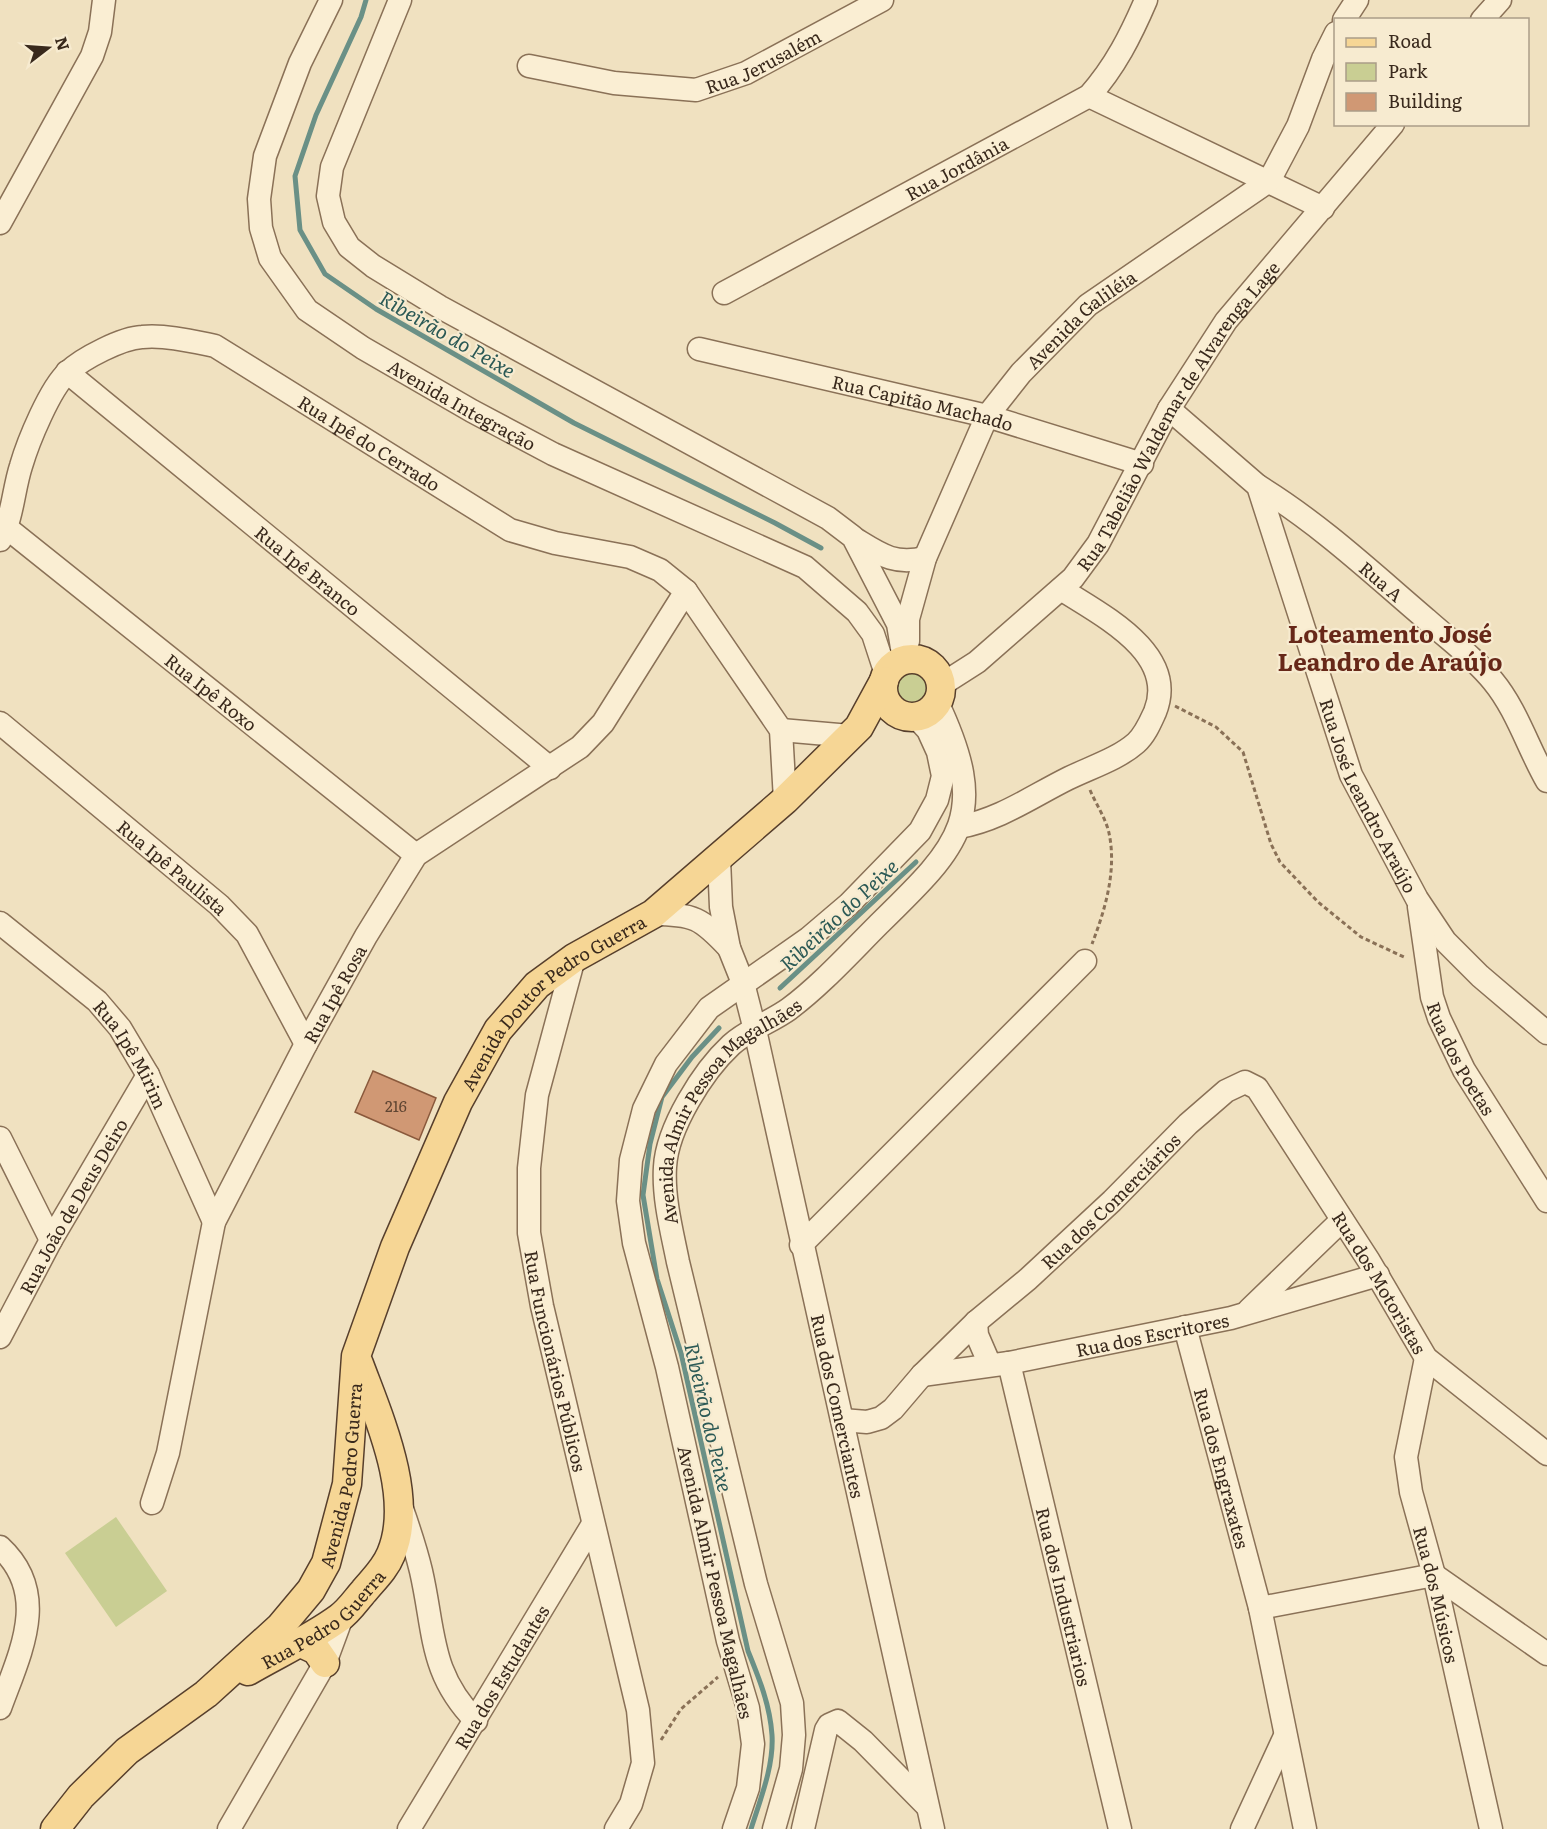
<svg xmlns="http://www.w3.org/2000/svg" width="1547" height="1829" viewBox="0 0 1547 1829" font-family="Literata,serif">
	<rect width="100%" height="100%" fill="#f0e1c0"/>
	<g fill="#c9ce93">
		<circle cx="913" cy="686" r="22"/>
		<path d="M116 1517 167 1591 116 1627 65 1553Z"/>
	</g>
	<g fill="none" stroke-linecap="round" stroke-linejoin="round">
		<g stroke="#6a9086" stroke-width="5">
			<path d="M366 0 361 17 316 115 295 176 300 230 325 274 376 309 574 423 775 523 821 548"/>
			<path d="M780 988 916 862"/>
			<path d="M719 1028 692 1057 662 1097 650 1144 643 1195 657 1279 681 1353 748 1651C759 1678 770 1705 772 1735 774 1766 760 1800 751 1829"/>
		</g>
	</g>
	<path fill="#d09874" stroke="#8a593c" stroke-width="1.5" d="M373 1071 436 1098 419 1140 355 1112Z"/>
	<g fill="none" stroke-linecap="round" stroke-linejoin="round">
		<g stroke="#8a7157" stroke-width="25">
			<g id="minor">
				<path id="s1" d="M331 0 300 63 265 156 259 199 261 228 270 258 307 310 363 348 472 411 553 454 805 567 857 612 873 634 886 674"/>
				<path d="M400 0 332 167 328 196 334 222 349 247 373 266 440 307 828 518 853 537 898 624 904 660"/>
				<path d="M1344 20 1357 0"/>
				<path d="M1482 20 1500 0"/>
				<path id="s2" d="M529 66 614 83 696 90 746 73 882 0"/>
				<path d="M1089 96 1323 208"/>
				<path d="M0 223 92 56 100 32 104 0"/>
				<path id="s3" d="M724 293 1089 96C1115 67 1131 35 1146 0"/>
				<path id="s4" d="M699 349 987 416 1142 464"/>
				<path id="s5" d="M67 372 550 768"/>
				<path id="s6" d="M1169 409 1258 486 1351 775 1417 899 1445 941 1480 976 1547 1033"/>
				<path id="s7" d="M1258 486C1320 524 1371 572 1426 619 1448 639 1474 657 1493 681 1517 710 1528 748 1547 781"/>
				<path id="s8" d="M7 528 416 855"/>
				<path d="M855 539C881 555 894 565 925 558"/>
				<path id="s9" d="M0 540C13 517 13 491 21 466 28 442 50 388 68 372 83 358 122 338 142 337 167 335 191 341 215 346L510 530 555 543 630 557 660 570 686 591 781 730 785 800"/>
				<path id="s10" d="M908 641V619L925 558 987 416 1021 373 1088 305 1269 181 1298 126 1323 59 1336 33"/>
				<path id="s11" d="M941 685 977 662 1073 578 1098 544 1169 409 1226 321 1393 124"/>
				<path id="s12" d="M0 723 219 905 247 934 306 1044"/>
				<path d="M781 730 850 736"/>
				<path d="M959 827C999 820 1031 797 1067 779 1089 768 1118 759 1136 743 1145 735 1150 723 1155 712 1179 653 1101 615 1061 589"/>
				<path id="s13" d="M719 859 721 907 729 948 743 983 755 1030 933 1829"/>
				<path id="s14" d="M1419 907 1432 997 1439 1018 1464 1070 1547 1201"/>
				<path d="M653 914C694 914 701 918 729 948"/>
				<path id="s15" d="M0 923 97 1001 120 1028 148 1075 214 1222"/>
				<path id="s16" d="M574 958 537 1095 529 1168V1233L542 1306 638 1710 643 1763 631 1804 616 1829"/>
				<path d="M0 1138 51 1240"/>
				<path d="M801 1245 1085 961"/>
				<path d="M1249 1310 1342 1220"/>
				<path d="M976 1322 977 1335 990 1365"/>
				<path id="s17" d="M1185 1327 1260 1608 1305 1829"/>
				<path id="s18" d="M0 1337 51 1240 148 1075"/>
				<path id="s19" d="M1426 1358 1406 1457 1411 1492 1434 1575 1491 1829"/>
				<path id="s20" d="M1009 1363 1120 1829"/>
				<path id="s21" d="M922 1375 1009 1363 1231 1318 1378 1275"/>
				<path id="s22" d="M842 1420 867 1422 881 1418 893 1409 922 1375 976 1322 1028 1279 1112 1201 1188 1124 1226 1091 1245 1082 1257 1088 1369 1261 1426 1358 1547 1454"/>
				<path id="s23" d="M152 1503 168 1453 214 1222 306 1044 366 936 416 855 580 747 603 723 686 591"/>
				<path d="M402 1509C409 1529 416 1550 421 1571 435 1632 429 1673 476 1721"/>
				<path d="M0 1547C51 1594 20 1653 0 1708"/>
				<path d="M1434 1575 1547 1654"/>
				<path d="M1260 1608 1434 1575"/>
				<path d="M229 1829 325 1663 342 1617"/>
				<path id="s24" d="M409 1829 593 1524"/>
				<path d="M734 1829 748 1788 753 1744 748 1708 728 1641 667 1367 634 1243 628 1201 631 1160 644 1109 666 1064 709 1008 809 938 849 904 920 831 937 800 943 776 938 752 928 730 916 717"/>
				<path id="s25" d="M774 1829 791 1769 794 1735 792 1703 756 1584 678 1262C672 1232 663 1198 665 1167 667 1128 703 1071 731 1045 747 1030 771 1022 789 1009 821 985 850 953 878 925 961 844 991 816 937 702"/>
				<path d="M803 1829 826 1730 829 1725 838 1721 863 1741 927 1806"/>
				<path d="M1242 1829 1285 1736"/>
			</g>
		</g>
		<g stroke="#573f2c" stroke-width="31">
			<g id="major">
				<circle cx="912" cy="688" r="29"/>
				<path d="M301 1643 316 1650 325 1663"/>
				<path id="s26" d="M248 1671C279 1653 310 1639 339 1618 349 1611 356 1600 364 1591 374 1579 385 1569 391 1554 415 1498 379 1418 359 1364"/>
				<path id="s27" d="M55 1829 81 1796 127 1751 206 1694 280 1627 311 1590 326 1563 347 1484 356 1356 395 1247 458 1102 498 1030 537 985 574 958 653 914 785 800 859 727 884 681"/>
			</g>
		</g>
		<g stroke="#8a7157" stroke-width="3" stroke-dasharray="4.5 3" stroke-linecap="butt">
			<path d="M1175 706 1216 727 1243 752 1271 844 1280 862 1318 902 1361 937 1406 958"/>
			<path d="M1090 790C1096 804 1106 819 1109 833 1117 871 1105 910 1092 944"/>
			<path d="M661 1740 681 1709 718 1677"/>
		</g>
		<use href="#minor" stroke="#faeed3" stroke-width="22"/>
		<use href="#major" stroke="#f6d695" stroke-width="28"/>
	</g>
	<g text-anchor="middle" dominant-baseline="central" stroke-width="4.5" stroke-linejoin="round" paint-order="stroke">
		<g font-size="15" fill="#5f4532">
			<text x="396" y="1105">216</text>
		</g>
		<g font-size="18" fill="#39291c" stroke="#f7ebd0">
			<text stroke="none"><textPath href="#s2" startOffset="242">Rua Jerusalém</textPath></text>
			<text stroke="none"><textPath href="#s3" startOffset="264">Rua Jordânia</textPath></text>
			<text stroke="none"><textPath href="#s10" startOffset="376">Avenida Galiléia</textPath></text>
			<text stroke="none"><textPath href="#s4" startOffset="230">Rua Capitão Machado</textPath></text>
			<text stroke="none"><textPath href="#s1" startOffset="519">Avenida Integração</textPath></text>
			<text stroke="none"><textPath href="#s11" startOffset="364">Rua Tabelião Waldemar de Alvarenga Lage</textPath></text>
			<text stroke="none"><textPath href="#s9" startOffset="522">Rua Ipê do Cerrado</textPath></text>
			<text stroke="none"><textPath href="#s5" startOffset="312">Rua Ipê Branco</textPath></text>
			<text stroke="none"><textPath href="#s7" startOffset="156">Rua A</textPath></text>
			<text stroke="none"><textPath href="#s8" startOffset="262">Rua Ipê Roxo</textPath></text>
			<text stroke="none"><textPath href="#s6" startOffset="447">Rua José Leandro Araújo</textPath></text>
			<text stroke="none"><textPath href="#s12" startOffset="225">Rua Ipê Paulista</textPath></text>
			<text stroke="none"><textPath href="#s23" startOffset="546">Rua Ipê Rosa</textPath></text>
			<text stroke="none"><textPath href="#s27" startOffset="1008">Avenida Doutor Pedro Guerra</textPath></text>
			<text stroke="none"><textPath href="#s15" startOffset="188">Rua Ipê Mirim</textPath></text>
			<text stroke="none"><textPath href="#s14" startOffset="159">Rua dos Poetas</textPath></text>
			<text stroke="none"><textPath href="#s25" startOffset="762">Avenida Almir Pessoa Magalhães</textPath></text>
			<text stroke="none"><textPath href="#s22" startOffset="356">Rua dos Comerciários</textPath></text>
			<text stroke="none"><textPath href="#s18" startOffset="150">Rua João de Deus Deiro</textPath></text>
			<text stroke="none"><textPath href="#s22" startOffset="780">Rua dos Motoristas</textPath></text>
			<text stroke="none"><textPath href="#s21" startOffset="234">Rua dos Escritores</textPath></text>
			<text stroke="none"><textPath href="#s16" startOffset="411">Rua Funcionários Públicos</textPath></text>
			<text stroke="none"><textPath href="#s13" startOffset="561">Rua dos Comerciantes</textPath></text>
			<text stroke="none"><textPath href="#s17" startOffset="146">Rua dos Engraxates</textPath></text>
			<text stroke="none"><textPath href="#s27" startOffset="472">Avenida Pedro Guerra</textPath></text>
			<text transform="translate(716 1582) rotate(77)">Avenida Almir Pessoa Magalhães</text>
			<text stroke="none"><textPath href="#s19" startOffset="242">Rua dos Músicos</textPath></text>
			<text stroke="none"><textPath href="#s20" startOffset="240">Rua dos Industriarios</textPath></text>
			<text stroke="none"><textPath href="#s26" startOffset="92">Rua Pedro Guerra</textPath></text>
			<text stroke="none"><textPath href="#s24" startOffset="178">Rua dos Estudantes</textPath></text>
		</g>
		<g font-size="20" font-style="italic" fill="#2b5955" stroke="#f7ebd0">
			<text transform="translate(448 333) rotate(30)">Ribeirão do Peixe</text>
			<text transform="translate(838 914) rotate(-43)">Ribeirão do Peixe</text>
			<text transform="translate(710 1417) rotate(77)">Ribeirão do Peixe</text>
		</g>
		<g font-size="24" font-weight="bold" fill="#672819" stroke="#f7ebd0">
			<text x="1390" y="632">Loteamento José<tspan x="1390" dy="28">Leandro de Araújo</tspan></text>
		</g>
	</g>
	<rect x="1334" y="18" width="195" height="108" fill="#f7ebd0" stroke="#ab9d88" stroke-width="1.5"/>
	<rect x="1346" y="38" width="30" height="9" fill="#f6d695" stroke="#ab9d88" stroke-width="1.5"/>
	<text x="1388" y="48" font-size="18" fill="#39291c">Road</text>
	<rect x="1346" y="63" width="30" height="18" fill="#c9ce93" stroke="#ab9d88" stroke-width="1.5"/>
	<text x="1388" y="78" font-size="18" fill="#39291c">Park</text>
	<rect x="1346" y="93" width="30" height="18" fill="#d09874" stroke="#ab9d88" stroke-width="1.5"/>
	<text x="1388" y="108" font-size="18" fill="#39291c">Building</text>
	<g transform="translate(48 48) rotate(73)" stroke="#f7ebd0" stroke-width="4.5" paint-order="stroke">
	<path d="M0-4.5L10 22L0 15L-10 22Z" fill="#39291c"/>
	<text y="-9" font-size="16" font-weight="bold" text-anchor="middle" fill="#39291c">N</text>
	</g>
</svg>
